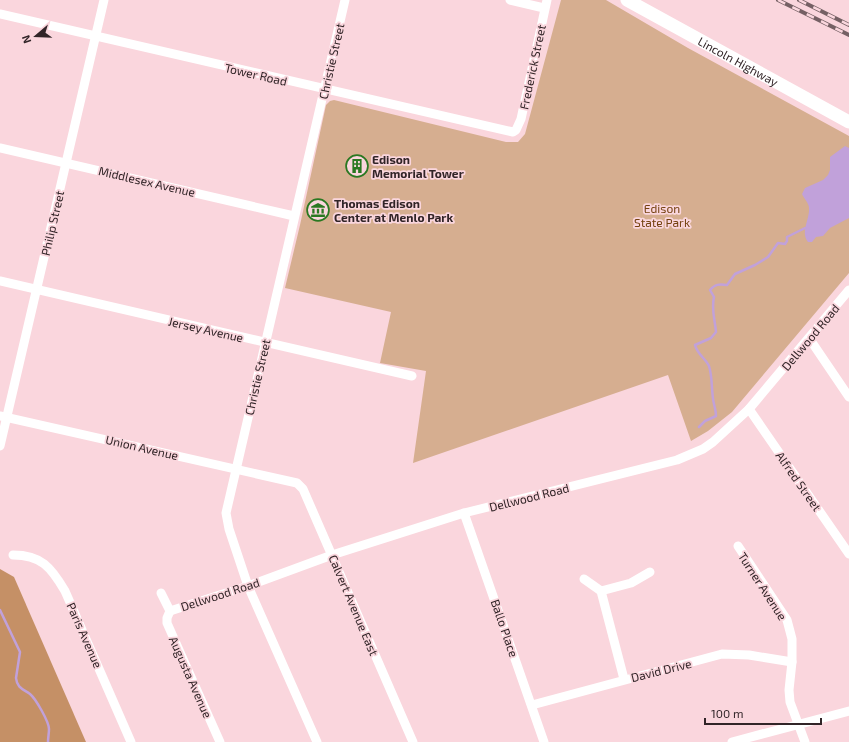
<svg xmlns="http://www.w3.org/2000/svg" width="849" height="742" viewBox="0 0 849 742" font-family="'Exo 2',sans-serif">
	<rect width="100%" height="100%" fill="#fad6dd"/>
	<path fill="#d6ae90" d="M561 0H606L688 48 849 136V273L732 412 708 431 691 441 668 375 413 463 426 371 380 363 391 312 285 288 300 225 326 105 330 101 334 100 506 142H518L525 134Z"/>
	<path fill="#c59066" d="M0 569 14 577 86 742H0Z"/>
	<path fill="#c1a1da" d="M845 146 849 148V218L830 228 823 236 816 237 812 242H808C800 232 810 219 809 208 809 203 804 199 802 194L805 188 823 180 828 175 830 170V157Z"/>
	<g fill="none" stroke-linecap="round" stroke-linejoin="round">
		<g stroke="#c1a1da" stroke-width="2.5">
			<path d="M699 427 705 421 716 416C716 411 715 409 714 404 711 392 713 379 709 366 706 359 697 354 695 345L711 338 716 332C715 320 711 309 714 297L710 290C715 284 719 284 727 285L735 274 755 265 768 257 778 243 785 244 787 241V237L805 228"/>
			<path d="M0 610 20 652 16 678C17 688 23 689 30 694 36 699 49 722 49 729 49 733 48 738 48 742"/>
		</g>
		<g stroke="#fff" stroke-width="9">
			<path d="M510 0 544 8"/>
			<path d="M0 14 513 132 516 130 521 119 547 0"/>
			<path d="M0 148 294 216"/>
			<path d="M0 281 412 376"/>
			<path d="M809 338 849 397"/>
			<path d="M749 409 849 554"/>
			<path d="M0 416 297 483 303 489 413 742"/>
			<path d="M0 446 104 0"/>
			<path d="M464 513 544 742"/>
			<path d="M738 546 787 620 792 639V662L789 690 790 702 805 742"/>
			<path d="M13 555C41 555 51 567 65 591L131 742"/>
			<path d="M584 579 601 591 624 679"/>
			<path d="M601 591 631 583 650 572"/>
			<path d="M161 593 170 611"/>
			<path d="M170 611 248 586 332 555 464 513 677 460 703 449 713 442 749 409 849 290"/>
			<path d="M170 611 167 618V623L220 742"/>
			<path d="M532 705 722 654 749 655 792 662"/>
			<path d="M317 742 248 586 229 529 226 513 345 0"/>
			<path d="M732 742 849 711"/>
		</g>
		<path stroke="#fff" stroke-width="13" id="s1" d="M627 0 849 122"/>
		<g stroke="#756064" stroke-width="4">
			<g id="rail">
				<path d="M778 0 849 35"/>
				<path d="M799 0 849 25"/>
			</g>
		</g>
		<use href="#rail" stroke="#fad6dd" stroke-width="2.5" stroke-dasharray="8" stroke-linecap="butt"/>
	</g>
	<defs>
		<g id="building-ring" transform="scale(1.15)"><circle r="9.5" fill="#fad6dd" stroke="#2a7821" stroke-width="1.5"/><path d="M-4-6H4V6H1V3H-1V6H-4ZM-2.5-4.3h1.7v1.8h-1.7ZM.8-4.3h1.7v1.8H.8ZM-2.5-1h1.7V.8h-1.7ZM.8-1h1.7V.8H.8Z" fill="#2a7821"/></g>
		<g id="museum-ring" transform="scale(1.15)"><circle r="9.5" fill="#fad6dd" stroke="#2a7821" stroke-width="1.5"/><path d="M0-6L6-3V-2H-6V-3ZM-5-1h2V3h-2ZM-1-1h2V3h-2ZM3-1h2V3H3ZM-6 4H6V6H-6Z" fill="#2a7821"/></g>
	</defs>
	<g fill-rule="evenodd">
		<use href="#building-ring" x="357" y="166"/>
		<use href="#museum-ring" x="318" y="210"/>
	</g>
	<g text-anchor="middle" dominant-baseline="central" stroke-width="3.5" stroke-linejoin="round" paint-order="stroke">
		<g font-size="12" fill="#312427" stroke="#fad6dd">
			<text transform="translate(331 61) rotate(-77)">Christie Street</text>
			<text stroke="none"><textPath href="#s1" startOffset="127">Lincoln Highway</textPath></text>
			<text transform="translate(532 67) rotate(-78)">Frederick Street</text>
			<text transform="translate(256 74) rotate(13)">Tower Road</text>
			<text transform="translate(147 181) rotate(13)">Middlesex Avenue</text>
			<text transform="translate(52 223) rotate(-77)">Philip Street</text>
			<text transform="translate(206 329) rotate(13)">Jersey Avenue</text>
			<text transform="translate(810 337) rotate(-50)">Dellwood Road</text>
			<text transform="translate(257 377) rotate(-77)">Christie Street</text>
			<text transform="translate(142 447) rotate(13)">Union Avenue</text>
			<text transform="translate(799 481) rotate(55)">Alfred Street</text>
			<text transform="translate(529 497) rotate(-14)">Dellwood Road</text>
			<text transform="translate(763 586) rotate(57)">Turner Avenue</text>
			<text transform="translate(220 594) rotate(-18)">Dellwood Road</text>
			<text transform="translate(354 605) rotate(67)">Calvert Avenue East</text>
			<text transform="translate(505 628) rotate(71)">Ballo Place</text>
			<text transform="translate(85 635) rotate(66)">Paris Avenue</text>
			<text transform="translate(661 670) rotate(-14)">David Drive</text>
			<text transform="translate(191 677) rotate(66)">Augusta Avenue</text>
		</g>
		<g font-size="12" font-weight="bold" fill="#312427" stroke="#fad6dd" text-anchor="start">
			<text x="372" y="159">Edison<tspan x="372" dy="14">Memorial Tower</tspan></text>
			<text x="334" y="203">Thomas Edison<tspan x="334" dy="14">Center at Menlo Park</tspan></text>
		</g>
		<g font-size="12" fill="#74410f" stroke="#fad6dd">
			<text x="662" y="208">Edison<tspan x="662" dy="14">State Park</tspan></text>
		</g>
	</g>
	<g transform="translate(36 36) rotate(251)" stroke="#fad6dd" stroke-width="3" paint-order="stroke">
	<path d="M0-3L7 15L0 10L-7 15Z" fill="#312427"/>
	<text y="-6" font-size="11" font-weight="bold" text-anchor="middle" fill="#312427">N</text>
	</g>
	<path d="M705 718v6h116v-6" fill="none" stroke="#312427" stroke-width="2"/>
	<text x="711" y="718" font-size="12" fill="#312427" stroke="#fad6dd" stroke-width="3" paint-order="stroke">100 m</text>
</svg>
